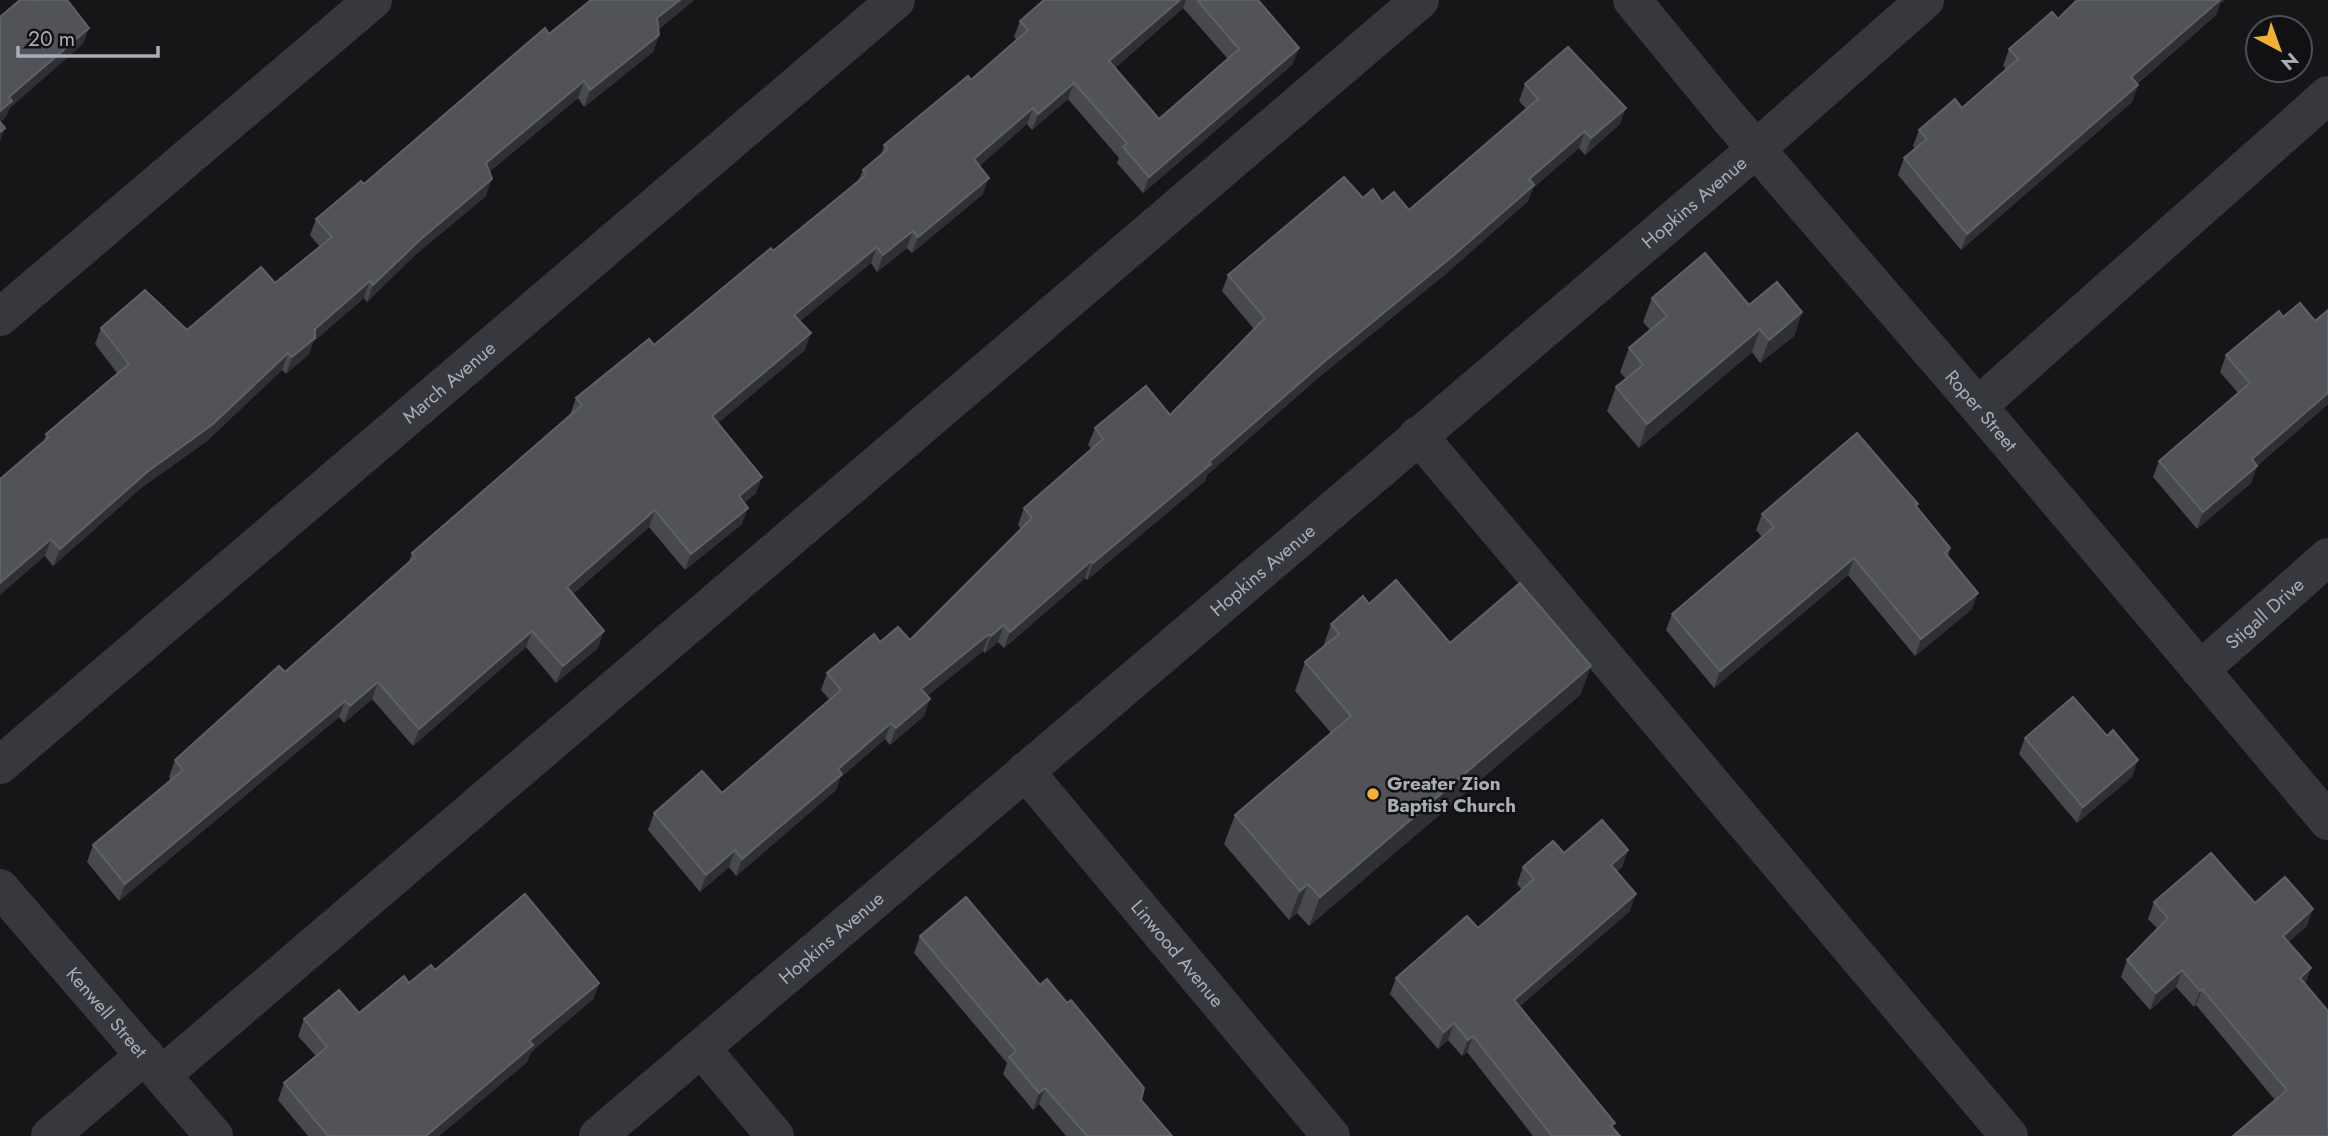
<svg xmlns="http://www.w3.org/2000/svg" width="2328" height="1136" viewBox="0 0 2328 1136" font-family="Jost,sans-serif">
	<rect width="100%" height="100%" fill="#161618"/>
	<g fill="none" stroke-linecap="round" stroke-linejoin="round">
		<g stroke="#37383d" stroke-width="38">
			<path id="s1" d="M1632 0 1725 113 1978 406 2328 821"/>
			<path d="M0 317 373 0"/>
			<path d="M1978 406 2328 95"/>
			<path d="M1418 435 2009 1136"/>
			<path id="s2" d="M2200 670 2328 557"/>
			<path id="s3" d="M0 765 896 0"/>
			<path id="s4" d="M1025 771 1331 1136"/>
			<path id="s5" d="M0 888 214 1136"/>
			<path d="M701 1048 775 1136"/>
			<path d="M162 1075 1420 0"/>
			<path d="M50 1136 145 1055"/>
			<path id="s6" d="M598 1136 1756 149 1925 0"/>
		</g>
	</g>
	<g fill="#47494d" fill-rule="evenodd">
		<path d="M591 0H694L659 29V35L653 52 584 107 578 98 489 172 486 196 415 255 367 302 364 298 313 342 309 354 286 374 282 370 207 441 141 488 53 566 45 556 44 441 46 434 117 373 95 344 101 328 187 330 275 283 320 247 310 235 316 219 364 184Z"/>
		<path d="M1044 0H1258L1293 64 1143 193 1117 163 1119 158 1068 99 1032 130 1027 124 979 166 983 194 912 253 907 248 877 272 871 263 800 321 805 350 718 423 756 493 744 503 742 524 685 570 649 527 573 594 598 648 556 683 526 647 413 746 372 699 344 723 339 717 119 901 87 862 93 845 171 780 169 777 175 760 285 672 408 564 412 553 570 415 576 398 654 345 773 251 858 181 863 170 881 155 884 145 971 80 1017 40 1014 37 1020 21ZM1183 8 1228 59 1159 119 1115 68Z"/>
		<path d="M2220 4 2216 15 2137 84 2138 85 2132 102 1961 250 1898 175 1904 158 1915 149 1913 146 1919 130 1962 108 2006 69 2003 66 2009 49 2058 19Z"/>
		<path d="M1525 84 1620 124 1585 155 1579 148 1533 188 1528 201 1448 272 1319 377 1207 475 1205 481 1087 580 1085 578 1004 648 998 642 985 653 983 651 927 696 924 716 890 745 885 739 840 778 836 790 736 876 729 867 700 892 648 830 654 813 722 793 830 700 821 690 827 673 880 642 910 640 1021 529 1018 525 1024 508 1092 449 1088 445 1095 428 1170 415 1254 329 1222 291 1228 275 1363 198 1382 202 1409 210 1526 109 1519 101Z"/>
		<path d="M1652 298 1749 305 1802 312 1794 336 1760 363 1752 352 1639 448 1607 411 1616 387 1626 379 1620 372 1629 348 1650 330 1643 322Z"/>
		<path d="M2328 310V404L2257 466 2251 483 2197 529 2153 477 2159 461 2238 393 2220 372 2226 355 2283 317 2315 321Z"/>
		<path d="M1918 504 1917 507 1950 548 1948 556 1972 609 1915 656 1848 575 1714 688 1666 630 1672 614 1762 537 1756 530 1762 514Z"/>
		<path d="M1369 604 1450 643 1591 666 1580 695 1309 926 1297 913 1289 920 1224 844 1235 815 1331 733 1295 691 1305 662 1323 647 1331 624Z"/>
		<path d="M2025 738 2132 777 2077 823 2019 754Z"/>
		<path d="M1628 850 1622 867 1616 872 1630 911 1520 1006 1620 1136H1533L1467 1052 1462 1056 1448 1040 1438 1049 1390 994 1396 978 1478 928 1522 890 1517 884 1523 867 1564 853Z"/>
		<path d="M2154 902 2255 903 2307 926 2288 942 2311 968 2305 984 2328 1136 2275 1100 2196 1005 2194 1007 2176 987 2150 1010 2121 977 2127 960 2158 929 2148 919Z"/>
		<path d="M920 936 1040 985 1067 1003 1141 1100 1172 1136H1066L1039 1104 1033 1110 1003 1074 1007 1063 914 953Z"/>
		<path d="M435 970 599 983 593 999 531 1052 527 1062 439 1136H308L278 1100 284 1083 316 1056 298 1036 304 1019 359 1013 409 983Z"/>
	</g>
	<g fill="#2f3033">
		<path d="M680 0H694L651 35 657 18Z"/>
		<path d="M1180 0H1186L1183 8 1103 78 1109 61Z"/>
		<path d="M2216 0H2225L2220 4 2216 15 2125 94 2131 77Z"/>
		<path d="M89 28 83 44 10 108 6 117 0 123V111L9 97Z"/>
		<path d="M659 35 653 52 584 107 590 90Z"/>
		<path d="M1299 48 1293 64 1143 193 1149 177Z"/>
		<path d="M584 81 578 98 480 179 486 163Z"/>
		<path d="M1074 83 1068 99 1032 130 1038 114Z"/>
		<path d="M2138 85 2132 102 1961 250 1967 234Z"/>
		<path d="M1033 108 1027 124 968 176 974 159Z"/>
		<path d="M1626 108 1620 124 1585 155 1591 138Z"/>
		<path d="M5 128 0 141V132Z"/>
		<path d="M1585 131 1579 148 1533 188 1528 201 1448 272 1319 377 1207 475 1205 481 1087 580 1093 563 1325 361Z"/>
		<path d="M989 178 983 194 912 253 918 237Z"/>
		<path d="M492 179 486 196 415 255 367 302 373 285 421 239Z"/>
		<path d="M913 231 907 248 877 272 883 255Z"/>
		<path d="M877 247 871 263 788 331 794 315Z"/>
		<path d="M370 281 364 298 313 342 309 354 286 374 292 357 315 329Z"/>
		<path d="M1802 312 1794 336 1760 363 1769 340Z"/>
		<path d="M1760 329 1752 352 1639 448 1647 424Z"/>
		<path d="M811 333 805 350 706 433 712 416Z"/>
		<path d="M288 353 282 370 207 441 141 488 53 566 60 549 147 472Z"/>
		<path d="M2328 393V404L2246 476 2252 459Z"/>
		<path d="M2257 466 2251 483 2197 529 2203 512Z"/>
		<path d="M762 477 756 493 732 513 739 496Z"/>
		<path d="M748 508 742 524 685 570 691 554Z"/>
		<path d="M655 510 649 527 561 604 567 587Z"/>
		<path d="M51 539 45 556 0 595V583Z"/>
		<path d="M1854 558 1848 575 1714 688 1720 671Z"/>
		<path d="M1091 561 1085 578 1004 648 1010 632Z"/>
		<path d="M1978 593 1972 609 1915 656 1921 639Z"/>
		<path d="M1004 625 998 642 985 653 991 636Z"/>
		<path d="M532 631 526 647 413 746 419 729Z"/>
		<path d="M604 631 598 648 556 683 563 666Z"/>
		<path d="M989 634 983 651 915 706 921 689Z"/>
		<path d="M1591 666 1580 695 1309 926 1320 897Z"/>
		<path d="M378 682 372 699 344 723 350 706Z"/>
		<path d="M930 699 924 716 890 745 896 728Z"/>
		<path d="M345 701 339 717 119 901 125 884Z"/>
		<path d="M891 723 885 739 840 778 836 790 736 876 742 859 838 769Z"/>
		<path d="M2138 760 2132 777 2077 823 2083 807Z"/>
		<path d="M735 850 729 867 700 892 706 875Z"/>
		<path d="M1628 850 1622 867 1605 882 1611 865Z"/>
		<path d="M1308 884 1297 913 1289 920 1300 891Z"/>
		<path d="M1636 894 1630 911 1508 1016 1514 1000Z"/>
		<path d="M2313 909 2307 926 2277 952 2283 936Z"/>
		<path d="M2311 968 2305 985 2300 978Z"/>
		<path d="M2182 970 2176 987 2150 1010 2156 993Z"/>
		<path d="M599 983 593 999 531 1052 527 1062 439 1136H426L529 1041Z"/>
		<path d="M2202 989 2196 1005 2194 1007 2200 991Z"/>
		<path d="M1454 1023 1448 1040 1438 1049 1444 1032Z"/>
		<path d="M1473 1036 1467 1052 1462 1056 1468 1040Z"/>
		<path d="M1045 1088 1039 1104 1033 1110 1039 1093Z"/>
	</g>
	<g fill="#525359" stroke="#5f6168" stroke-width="2">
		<path d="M20 0H36L37 1 38 0H67L89 28 9 97 12 101 0 111V17Z"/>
		<path d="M591 0H680L657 18 659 35 590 90 584 81 486 163 492 179 421 239 373 285 370 281 315 329V338L292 357 288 353 213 424 147 472 60 549 51 539 0 583V479L49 437 46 434 129 364 101 328 145 290 187 330 261 267 275 283 332 237 316 219 361 181 364 184 545 28 549 34Z"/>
		<path d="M1044 0H1180L1109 61 1159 119 1239 49 1197 0H1258L1299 48 1149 177 1123 147 1127 143 1074 83 1038 114 1033 108 974 159 989 178 918 237 913 231 883 255 877 247 794 315 811 333 712 416 762 477 739 496 748 508 691 554 655 510 567 587 604 631 563 666 532 631 419 729 378 682 350 706 345 701 125 884 93 845 183 770 175 760 279 666 285 672 415 557 412 553 582 405 576 398 649 339 654 345 771 248 773 251 866 175 863 170 888 149 884 145 968 76 971 80 1028 30 1020 21Z"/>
		<path d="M2077 0H2220L2131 77 2138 85 1967 234 1904 158 1927 139 1919 130 1955 99 1962 108 2018 59 2009 49 2052 12 2058 19Z"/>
		<path d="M1568 47 1626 108 1591 138 1585 131 1529 179 1534 185 1454 255 1325 361 1209 462 1211 464 1093 563 1091 561 1010 632 1004 625 991 636 989 634 921 689 930 699 896 728 891 723 838 769 842 774 742 859 735 850 706 875 654 813 702 771 722 793 841 690 827 673 874 634 880 642 898 627 910 640 1032 518 1024 508 1103 439 1095 428 1146 386 1170 415 1265 318 1228 275 1344 177 1363 198 1373 189 1382 202 1394 192 1409 210 1538 99 1525 84Z"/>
		<path d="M0 122 5 128 0 132Z"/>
		<path d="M1705 253 1749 305 1777 282 1802 312 1769 340 1760 329 1647 424 1616 387 1643 365 1629 348 1667 316 1652 298Z"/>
		<path d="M2300 303 2315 321 2328 310V393L2252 459 2257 466 2203 512 2159 461 2250 383 2226 355 2279 311 2283 317Z"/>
		<path d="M1857 433 1918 504 1915 505 1950 548 1945 553 1978 593 1921 639 1854 558 1720 671 1672 614 1774 527 1762 514Z"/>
		<path d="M1396 580 1450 643 1520 583 1591 666 1320 897 1308 884 1300 891 1235 815 1351 716 1305 662 1339 634 1331 624 1363 596 1369 604Z"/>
		<path d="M2073 697 2107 736 2113 730 2138 760 2083 807 2025 738Z"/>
		<path d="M1602 820 1628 850 1611 865 1636 894 1514 1000 1615 1123 1611 1126 1620 1136H1552L1473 1036 1468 1040 1454 1023 1444 1032 1396 978 1467 916 1478 928 1534 879 1523 867 1553 841 1564 853Z"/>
		<path d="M2211 853 2255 903 2285 877 2313 909 2283 936 2311 968 2300 978 2328 1011V1136H2233L2287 1090 2202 989 2200 991 2182 970 2156 993 2127 960 2168 918 2154 902Z"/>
		<path d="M525 894 599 983 529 1041 533 1045 426 1136H328L284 1083 327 1047 304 1019 339 990 359 1013 404 976 409 983 431 965 435 970Z"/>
		<path d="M966 897 1040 985 1047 979 1067 1003 1071 1000 1144 1088 1141 1100 1172 1136H1087L1045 1088 1039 1093 1009 1057 1016 1051 920 936Z"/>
	</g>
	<circle fill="#f2b134" stroke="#111113" stroke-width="2.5" cx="1373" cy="794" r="7"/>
	<g text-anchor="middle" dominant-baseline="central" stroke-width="5" stroke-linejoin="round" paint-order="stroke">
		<g font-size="19" fill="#a8adb8" stroke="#111113">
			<text stroke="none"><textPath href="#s6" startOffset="1440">Hopkins Avenue</textPath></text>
			<text stroke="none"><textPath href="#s3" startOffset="590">March Avenue</textPath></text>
			<text stroke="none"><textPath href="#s1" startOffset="539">Roper Street</textPath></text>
			<text stroke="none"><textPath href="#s6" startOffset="873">Hopkins Avenue</textPath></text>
			<text stroke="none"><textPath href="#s2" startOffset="86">Stigall Drive</textPath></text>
			<text stroke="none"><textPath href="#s6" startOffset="306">Hopkins Avenue</textPath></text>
			<text stroke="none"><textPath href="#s4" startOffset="238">Linwood Avenue</textPath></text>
			<text stroke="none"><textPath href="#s5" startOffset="164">Kenwell Street</textPath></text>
		</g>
		<g font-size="19" font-weight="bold" fill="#a8adb8" stroke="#111113" text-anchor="start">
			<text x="1387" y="783">Greater Zion<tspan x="1387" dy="22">Baptist Church</tspan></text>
		</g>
	</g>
	<g transform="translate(2279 49) rotate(139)"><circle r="33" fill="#111113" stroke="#4d4f55" stroke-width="2"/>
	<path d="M0-5L12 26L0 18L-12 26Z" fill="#f2b134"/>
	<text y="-10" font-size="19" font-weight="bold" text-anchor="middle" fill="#a8adb8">N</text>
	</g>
	<path d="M18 46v10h140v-10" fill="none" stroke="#a8adb8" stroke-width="3.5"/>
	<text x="28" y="46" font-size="21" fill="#a8adb8" stroke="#111113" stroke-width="5" paint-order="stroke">20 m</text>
</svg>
